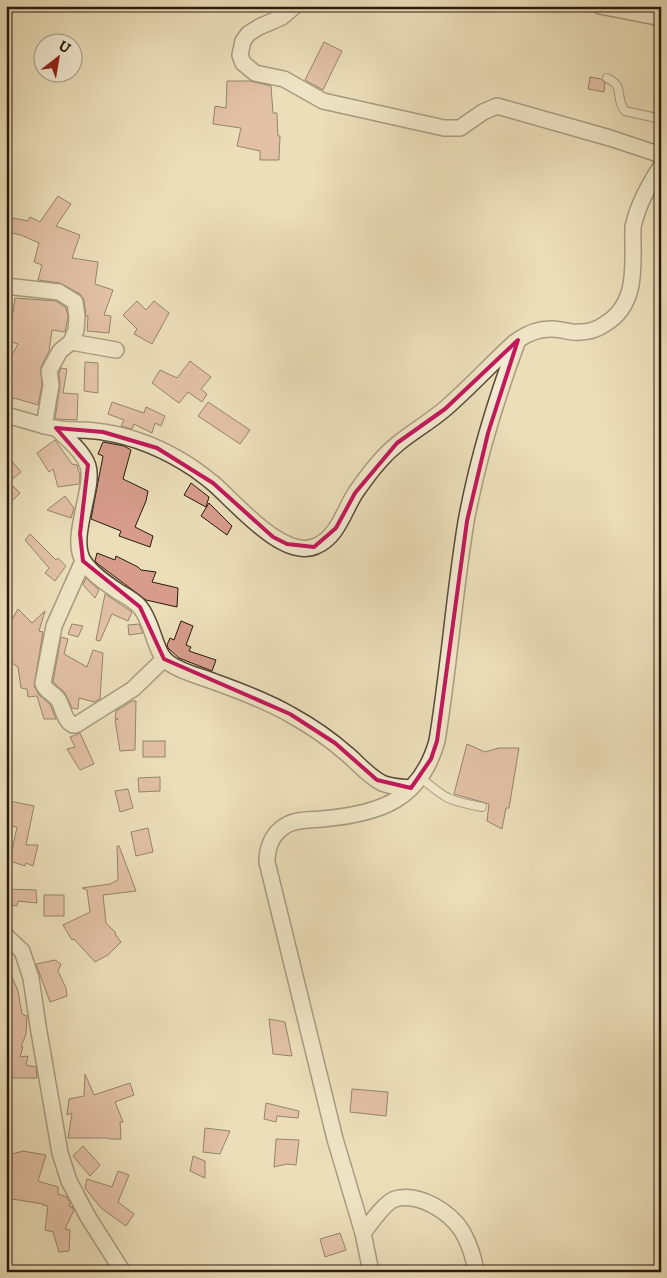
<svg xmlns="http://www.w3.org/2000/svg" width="667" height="1278" viewBox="0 0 667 1278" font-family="'IM FELL DW Pica',serif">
	<rect width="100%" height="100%" fill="#ebdeb9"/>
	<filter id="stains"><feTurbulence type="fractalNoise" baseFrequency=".004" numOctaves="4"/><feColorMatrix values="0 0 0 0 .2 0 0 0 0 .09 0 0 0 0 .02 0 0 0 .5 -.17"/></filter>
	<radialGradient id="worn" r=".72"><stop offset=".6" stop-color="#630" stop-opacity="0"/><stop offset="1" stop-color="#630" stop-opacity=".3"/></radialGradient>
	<g fill="#d79c8c" stroke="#281a0c">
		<path d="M324 42 342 51 323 90 305 80Z"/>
		<path d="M590 77 601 79 605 83 604 92 588 89Z"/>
		<path d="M227 81H250L271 86 273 113H277L278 136H280L279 160H260V151L237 146 241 128 213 124 215 106 226 108Z"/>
		<path d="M58 196 71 204 56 226 80 235 72 258 98 262 95 284 113 290 104 315 111 316 109 333 87 331 88 316H86L84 300 80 294 60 283 38 280 42 265 34 262 39 243 21 235 6 232 8 217 28 221 30 217 40 222Z"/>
		<path d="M15 298 56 301 66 308 68 317 65 332 52 330 49 351 41 367 42 385 38 405 14 398 9 406H6V366L18 344 6 340V324L11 326Z"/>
		<path d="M137 301 146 310 154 301 169 313 152 344 134 334 137 329 123 315Z"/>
		<path d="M190 361 211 377 201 389 207 394 202 402 188 392 179 403 152 383 160 370 177 378Z"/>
		<path d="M85 362 98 363V393L84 391Z"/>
		<path d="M61 368 67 369 63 393 78 394 77 420 55 419 60 386 59 373Z"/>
		<path d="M112 402 144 413 146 407 165 416 161 426 155 423 152 433 134 424 132 429 121 426 124 420 108 414Z"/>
		<path d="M208 402 250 430 240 444 198 416Z"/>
		<path d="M55 440 72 464 77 465 80 476 79 484 58 487 53 469 49 472 37 453Z"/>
		<path d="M103 442 124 446 131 450 123 479 148 491 146 501 135 527 153 536 150 547 119 536 121 531 91 519 103 456 98 454Z"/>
		<path d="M6 454 21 472 9 482 20 493 6 507Z"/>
		<path d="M191 483 209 497 206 507 184 495Z"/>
		<path d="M65 496 74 508 71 518 47 510Z"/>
		<path d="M209 503 232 526 227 535 201 516Z"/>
		<path d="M30 534 56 560 58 558 66 566 55 581 45 573 49 568 25 540Z"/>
		<path d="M97 553 115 560 116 556 138 567 141 570 156 572 152 582 178 588 177 607 146 600 98 564 95 561Z"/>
		<path d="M86 578 99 590 95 598 83 585Z"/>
		<path d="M105 594 132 612 128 621 112 614 100 641 96 640Z"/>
		<path d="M18 609 32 623 45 611 39 631 43 632 34 686 39 695 50 704 56 719H44L37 696 28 697 27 689 21 688 18 667 6 659V630Z"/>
		<path d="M181 621 193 626 186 645 191 647 189 651 216 660 212 671 179 658 168 648 167 645 170 638 174 640Z"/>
		<path d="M72 624 83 626 78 637 68 634Z"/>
		<path d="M139 624 143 633 129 635 128 625Z"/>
		<path d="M61 637 68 639 64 654 87 667 93 650 103 653 100 699 94 702 79 698 78 709 72 708 65 693 53 682Z"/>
		<path d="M132 701H136L135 750 120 751 115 720 118 719H115L116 711Z"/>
		<path d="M80 733 94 764 80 770 67 749 75 747 70 737Z"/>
		<rect x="143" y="741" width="22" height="16"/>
		<path d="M467 744 485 752 499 748H519L509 808H506L502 829 487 821 489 804 454 794Z"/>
		<path d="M160 777V791L139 792 138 778Z"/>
		<path d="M128 789 133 808 120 812 115 791Z"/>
		<path d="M10 801 34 806 26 845H38L33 866 26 863 25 866 10 861 17 827 6 825Z"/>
		<path d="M148 828 153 852 136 856 131 832Z"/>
		<path d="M117 846H119L136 891 103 895 106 923 116 933 115 934 121 942 108 955 95 962 74 939 72 940 63 925 90 912 87 890 82 888 110 884 118 880Z"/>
		<path d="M6 889 36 890 37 903 18 901 17 906 6 904Z"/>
		<rect x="44" y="895" width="20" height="21"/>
		<path d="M55 960 61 964 58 971 66 988 67 996 50 1002 36 964Z"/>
		<path d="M6 963 18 991 22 1014 27 1016 26 1034 21 1047H23L20 1057 28 1056 26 1065 36 1067 37 1078H6Z"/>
		<path d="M269 1019 285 1022 292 1056 273 1054Z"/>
		<path d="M85 1074 94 1095 130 1083 134 1095 115 1102 123 1122H120L121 1139H109V1138H68L72 1113 67 1115 69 1099 84 1096Z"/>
		<path d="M352 1089 388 1092 386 1116 350 1112Z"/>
		<path d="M266 1103 299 1111 298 1118 277 1116 276 1122 264 1119Z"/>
		<path d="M205 1128 230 1131 220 1154 203 1152Z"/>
		<path d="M276 1139 299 1140 296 1165 287 1164 274 1167Z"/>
		<path d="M83 1146 100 1165 90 1176 73 1156Z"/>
		<path d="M23 1151 46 1155 38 1181 58 1187V1194L67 1197 70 1203 69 1206 72 1207 74 1210 65 1229 70 1230 69 1251 59 1252 53 1232 45 1230 48 1206 43 1205V1204L6 1198V1181L11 1182 12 1154Z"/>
		<path d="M193 1156 205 1161V1178L190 1171Z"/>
		<path d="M118 1171 129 1175 118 1202 134 1214 126 1226 101 1208 85 1188 87 1179 112 1187Z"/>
		<path d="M340 1233 346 1250 325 1257 320 1239Z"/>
	</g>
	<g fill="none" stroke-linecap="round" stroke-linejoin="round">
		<g stroke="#594b37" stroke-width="10">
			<g id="lane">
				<path d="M607 78C626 87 614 97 625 111L661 119"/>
				<path d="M421 778C446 799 449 801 482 807"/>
			</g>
		</g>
		<g stroke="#594b37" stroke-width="18">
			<g id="street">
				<path d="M295 6 282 17 259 27 248 34 243 41 240 55 243 63 255 73 284 79 323 101 444 128H460L483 112 497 106 610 138 661 155"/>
				<path d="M600 6 661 18"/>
				<path d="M6 286 59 292 75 302 77 317 76 330 71 342 60 351 49 371 51 385 44 426"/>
				<path d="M71 342 116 350"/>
				<path d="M6 415C22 419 38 425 54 428 70 431 87 429 103 432 135 437 166 450 193 468 200 473 208 479 214 484 236 503 284 561 316 546 338 537 344 510 356 492 363 482 371 471 379 462 398 439 424 427 446 408 470 387 491 364 515 342"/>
				<path d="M56 428C66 438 83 451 88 466 95 488 68 539 84 562 92 574 107 584 119 592 126 596 135 601 140 607 154 624 154 653 169 663 183 673 200 676 215 682 240 691 267 701 291 715 311 726 330 739 347 754 359 764 368 776 382 783 391 787 401 787 411 788"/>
				<path d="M83 561 54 626 43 683C45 692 55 693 59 701 63 709 65 722 73 725H76L133 689 164 659"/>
				<path d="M6 936 22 951 31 978 38 1026 60 1153 69 1181 88 1217 123 1272"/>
				<path d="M363 1233 335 1139 267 862C267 848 272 834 285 826 295 819 310 820 322 819 379 814 420 801 437 741 449 668 454 595 466 522 477 461 496 399 518 340 531 331 545 327 561 330 567 331 574 333 580 332 589 332 598 329 605 324 640 303 632 262 633 227 638 204 649 185 661 166"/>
				<path d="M371 1272 363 1233C370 1224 385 1202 395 1199 419 1192 450 1212 462 1231 469 1243 474 1258 476 1272"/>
			</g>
		</g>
		<use href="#lane" stroke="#f2ead2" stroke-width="8"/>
		<use href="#street" stroke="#f2ead2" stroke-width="15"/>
	</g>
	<path d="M0 0H667V1278H0ZM518 340 488 433 467 521 437 741 431 759 411 788 377 780 335 743 290 714 164 659 140 607 83 561 80 534 88 465 56 428 103 432 157 448 213 483 273 537 287 544 314 547 336 528 355 493 397 443 445 409Z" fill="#ebdeb9" fill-opacity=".55" fill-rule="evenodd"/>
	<path fill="none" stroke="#c2185b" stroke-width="4" stroke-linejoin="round" d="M518 340 488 433 467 521 437 741 431 759 411 788 377 780 335 743 290 714 164 659 140 607 83 561 80 534 88 465 56 428 103 432 157 448 213 483 273 537 287 544 314 547 336 528 355 493 397 443 445 409Z"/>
	<rect width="667" height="1278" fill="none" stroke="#ebdeb9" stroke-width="25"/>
	<rect x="8" y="8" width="652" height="1263" fill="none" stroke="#281a0c" stroke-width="2.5"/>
	<rect x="12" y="12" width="642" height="1253" fill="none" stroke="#281a0c"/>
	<g transform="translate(58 58) rotate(31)"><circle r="24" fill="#f2ead2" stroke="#a19783"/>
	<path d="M0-4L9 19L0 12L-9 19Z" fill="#8f2418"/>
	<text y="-8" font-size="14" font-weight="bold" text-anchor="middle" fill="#281a0c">U</text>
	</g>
	<rect width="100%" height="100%" filter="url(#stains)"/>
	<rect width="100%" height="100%" fill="url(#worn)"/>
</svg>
